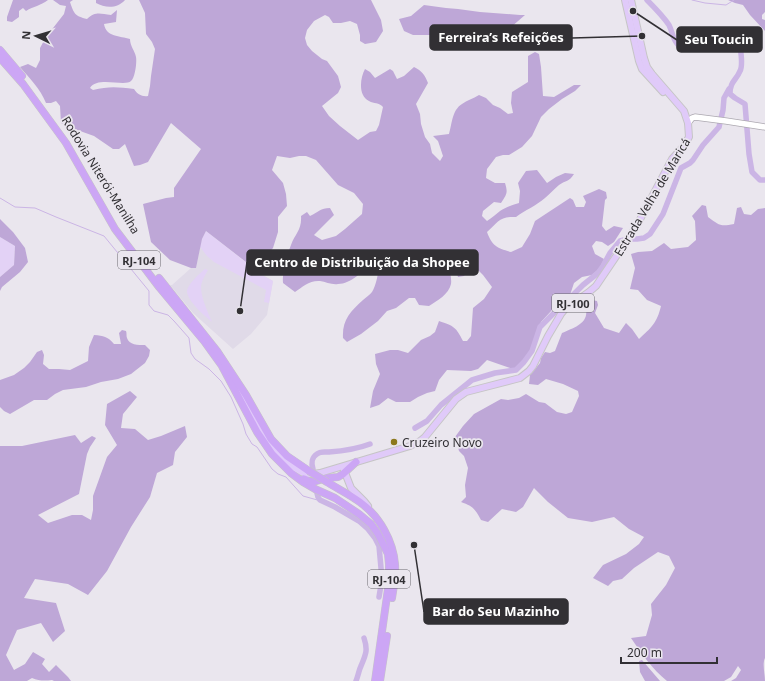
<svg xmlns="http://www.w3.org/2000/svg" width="765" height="681" viewBox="0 0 765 681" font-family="'Noto Sans',sans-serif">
	<rect width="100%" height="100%" fill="#eae6ee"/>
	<path fill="#e0dae8" d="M202 239 273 281 267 315 251 334 233 349 193 313 170 285H172L191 268 196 267Z"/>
	<g fill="#e3d2f6">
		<path d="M206 231 262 275 273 281 269 303 264 302 266 290 214 262 207 256 200 247 202 239Z"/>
		<path d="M0 237 15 246 14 265 0 277Z"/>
		<path d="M205 269 208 270C206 274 203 278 202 282 198 292 208 312 212 322 205 316 187 301 187 291 188 284 200 273 205 269Z"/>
	</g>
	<g fill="#bea7d7">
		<path d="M13 0H48C40 6 34 6 26 11L23 8 19 11V17L12 22 7 21V17Z"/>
		<path d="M53 0H73L70 2C74 14 75 16 87 19 96 11 100 14 111 15L117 10 116 22 104 24C106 37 120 36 130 39 130 46 135 51 136 57 137 62 135 78 131 81 125 87 97 76 90 88L93 90C109 86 118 87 134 89 137 94 142 97 148 96L150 86 151 76 155 49 152 42 146 34 145 13 139 0H371L381 20 383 31 376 42 365 44 360 41V35L357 24 350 21 341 23H333L329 17 325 15 314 21 307 30 305 38 307 45 312 51 322 59 327 61 338 76 341 87 338 93 322 106 329 116 340 126 358 140 370 132 376 131 379 125 383 107C379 102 374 104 369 101 358 96 360 78 365 69L370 72 375 78 390 69 393 71 397 79 404 76 414 67C422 71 425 75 428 83L416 104 420 114 421 124 425 137 430 144 432 153 440 161 443 156 438 141 433 136 449 134C452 124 452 110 462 104 467 100 473 99 479 95L486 98 493 105 500 108 508 114 513 113 511 103 512 92 528 82V56L535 52 539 54 541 67 543 96 554 97 574 85H581L575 91 562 99 549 109 541 117 532 136 522 147 509 155H503L496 157 487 169 486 178 495 183H505C508 193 507 194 501 203L494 202 483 211 482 216 487 221C492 218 496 214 500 211 506 207 512 205 519 203L520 191 518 183 526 171 537 170 547 183 556 177 565 173 574 174C569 182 566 180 559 185 554 189 550 194 545 198 536 206 525 210 516 217 500 216 498 222 487 232 492 246 497 248 511 252L522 247 530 234 535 221 570 198 573 200 576 207H584L586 202 583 196 599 189 606 192 607 198 605 200 602 226 606 231 614 226 623 228 614 242 608 246 602 242 596 241 592 246 595 254 604 259 600 268 592 275 582 277 574 283 570 295 552 310 541 322 532 351 524 362 516 370 487 360 478 369 471 371 447 370 439 380 435 391 427 393 418 397 410 402H396L388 398 379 405 370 408 373 391 380 374 376 364 375 354 390 350H398L408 353 421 340 430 336 435 332 439 321C454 326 456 327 463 341H467L471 336 473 308 484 299 492 287 483 275 473 265 464 276 458 277 454 265 448 264C449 270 452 277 451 284 449 294 437 301 429 306L419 305 415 298H409L396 308 387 311 378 321 361 334 347 342 343 338C342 320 350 312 363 300 366 297 370 295 372 292 376 286 378 274 379 267L372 263C363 271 351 284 338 284 332 285 326 282 320 281 310 280 302 287 295 292L283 283C282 271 286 257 291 245 295 234 302 230 301 216L307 212 310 216C319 212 320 208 330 208L334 215 314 235 322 240 336 236 345 229 362 214 363 204 354 193 338 185 316 160 306 156H299L290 158 277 156 272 170 283 183 286 194 287 206 278 217V232L273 248 255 269 206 231 202 239 196 268H191L170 260 151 242 143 204 166 198 174 197V188L201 149 171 123 148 162 140 165 134 166 125 144 119 149H113L94 136 80 131 61 123 60 106 56 101 51 103H46C40 88 30 79 20 67L28 64 36 68 40 60V48L46 37 64 14 66 6 60 5Z"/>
		<path d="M96 0H125C117 9 105 8 96 3Z"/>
		<path d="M728 0H765V12L762 15V19L765 20V31L750 15 743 5 735 3Z"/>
		<path d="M424 5 446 8 458 9 480 12 520 15H525L503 34 488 39 442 32 431 35H413L404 31 399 19 411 16Z"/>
		<path d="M702 205 706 206 708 217C719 225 720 227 734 224L737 208 741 207 744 214 751 215 758 209 765 208V658C762 664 765 674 765 681H731L736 678 741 670 738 666 731 677 724 681H667C652 669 642 654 631 638L646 636 652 615 651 604 666 585 675 568 669 556 658 552 634 568 622 579 613 581 608 586 593 578 603 565 626 554 639 544 644 537 629 529 614 517 592 522 568 518 548 502 534 488 523 507 516 512 502 509 488 522 481 520C475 509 473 506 461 502L466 497 465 485 468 468 464 456 459 451 455 437 463 426 474 414 501 399 508 400 519 398 526 394 539 402 545 403 557 412 566 414 572 412 579 396 578 391 563 384 546 379 538 385 529 384 530 375 540 363 541 358 545 352 550 353 555 351 562 333C575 327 591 323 585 305L592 300 597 301 598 305 595 313 604 328 619 333 626 323 632 329 639 339C651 328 657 323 661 306L647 300 638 290 630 289 635 268 631 254 638 252 652 251 664 243 671 249 688 247 696 240 695 221 692 216Z"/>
		<path d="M0 219 13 232 25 248 28 262 20 272 2 287 0 291V277L14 265 15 246 0 237Z"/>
		<path d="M122 330 126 331C127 333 126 336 127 338 129 345 138 345 145 345L150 350 149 356 145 363 131 374 118 379 101 382 86 387 63 390 55 394 47 400H34L10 414 4 411 0 407V380L14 375 24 368 30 362 37 352 42 350 44 355 43 364 49 369H59L70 370 88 361 89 347 94 335C104 336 107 336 114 344H121L119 333Z"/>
		<path d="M130 391 137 397 123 414 121 428 135 429 148 440 161 436 185 426 187 437 175 452 173 465 157 473 150 497 131 527 107 571 88 595 68 584 35 579 24 598 56 603 65 631 53 642 41 623 17 630 6 655 14 670 25 664 33 652 45 659 42 664 49 672 56 665 68 677 71 681H54L52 680C45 681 39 681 32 678L27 681H0V446H22L75 435 81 443 92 436 96 438 90 447 87 454 79 494 38 515 48 523 72 515H82L91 520 93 510V496L107 457 117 445 105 425 107 404Z"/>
		<path d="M642 660 660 681H661H645L640 672 639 661Z"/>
	</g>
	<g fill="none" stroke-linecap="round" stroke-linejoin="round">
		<g stroke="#cbb5e5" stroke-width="1">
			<path d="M692 0 705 3 726 5 734 0"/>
			<path d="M0 198 15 207 35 208 56 217 104 236 149 291V305L154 311 168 315 174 321 189 338 191 353 195 359 209 369 221 381 231 397 243 424 246 434 252 444 257 447 272 469 278 474 286 477 303 496 321 501"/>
		</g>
		<g stroke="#cbb5e5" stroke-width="5.5">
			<path d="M647 0C655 8 663 16 669 25 673 33 672 39 679 46L709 40 718 37 725 40 733 37C734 38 737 39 738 41 741 46 743 66 740 71 736 81 730 81 730 94L735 98 745 104 749 154 752 172 760 180H765"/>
			<path d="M630 239H637L644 238 650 234 663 214 681 168 690 163 693 160 703 145 719 127 723 110 724 98 729 89"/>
			<path d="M415 428 427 421 441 405 472 380 495 373 516 370 524 362 532 351 540 327 554 313 559 306 567 301 583 285 598 273 603 266 610 253 620 241 624 240"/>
			<path d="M313 469C311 463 312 457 317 454 320 451 325 452 329 452 343 451 357 449 370 444"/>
			<path d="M317 493 318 497 320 500 335 507 359 521 368 529 375 538 379 546 382 579 379 597"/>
			<path d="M356 681C358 676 359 670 361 666 366 654 368 650 364 638"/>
		</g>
		<g stroke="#aca8b0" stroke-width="7">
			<path id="secondary" d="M688 123 692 118 695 117 726 121 765 127"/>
		</g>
		<g stroke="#c6c5c6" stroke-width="8">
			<g id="primary">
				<path d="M625 0 639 61 642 69 663 92"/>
				<path d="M241 391C253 420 267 449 293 467 297 469 300 472 304 473 309 475 315 474 320 473L410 446 420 441 425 437 456 399 466 392 520 378 529 371 533 366 548 336 561 314 565 309 589 292 596 286 636 227 672 159 683 147 689 137 688 123 684 111 652 74 647 67 644 58 631 0"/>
				<path d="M344 470 351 488 364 501 368 506"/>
			</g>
		</g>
		<g stroke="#c6c5c6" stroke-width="8">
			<g id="highway">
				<path d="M0 50 22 76"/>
				<path d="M0 58 23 84 66 143 115 229 159 287 204 341 222 366 239 398 257 432 272 454 291 473 303 482 315 489 335 498 359 514 371 524 378 534 388 554 389 564V574L388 589 375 681"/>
				<path d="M159 278 217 351 246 395 271 439 287 456 309 471"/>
				<path d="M304 479 308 481 313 482 327 478 338 477 343 474 356 462"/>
				<path d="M327 482C338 489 351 495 361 503 380 517 393 541 395 564 396 575 394 586 392 598"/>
				<path d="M380 681 387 636"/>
			</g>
		</g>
		<use href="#secondary" stroke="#fff" stroke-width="5.5"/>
		<use href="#primary" stroke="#e0caf9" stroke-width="6"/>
		<use href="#highway" stroke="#cca6f5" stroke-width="7"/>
		<g stroke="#c6c5c6" stroke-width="8" stroke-linecap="butt">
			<path id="highway-bridge" d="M309 471 327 482"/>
		</g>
		<use href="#highway-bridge" stroke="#cca6f5" stroke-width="7"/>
	</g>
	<circle fill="#8c781d" stroke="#eae6ee" stroke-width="1.5" cx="394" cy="442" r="4"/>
	<g text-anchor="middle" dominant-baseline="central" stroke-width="3.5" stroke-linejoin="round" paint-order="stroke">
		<g fill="#eae6ee" stroke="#69676c" stroke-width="1">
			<rect x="118" y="251" width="42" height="18" rx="3"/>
			<rect x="552" y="294" width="42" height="18" rx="3"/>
			<rect x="368" y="570" width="42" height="18" rx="3"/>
		</g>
		<g font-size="11" font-weight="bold" fill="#323034">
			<text x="139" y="260">RJ-104</text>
			<text x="573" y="303">RJ-100</text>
			<text x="389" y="579">RJ-104</text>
		</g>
		<g font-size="12" fill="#323034" stroke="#eae6ee">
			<text transform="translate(101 175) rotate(58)">Rodovia Niterói-Manilha</text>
			<text transform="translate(652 197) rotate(-59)">Estrada Velha de Maricá</text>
		</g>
		<g font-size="12" fill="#323034" stroke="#eae6ee" text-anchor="start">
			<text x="402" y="442">Cruzeiro Novo</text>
		</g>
	</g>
	<path fill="none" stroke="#323034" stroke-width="1.5" d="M642 36L572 38M633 11L677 40M240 311L247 262M414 545L424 612"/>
	<g fill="#323034" stroke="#eae6ee" stroke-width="1.5">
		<circle cx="642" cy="36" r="4"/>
		<circle cx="633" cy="11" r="4"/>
		<circle cx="240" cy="311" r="4"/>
		<circle cx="414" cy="545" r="4"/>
	</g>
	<g fill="#323034" stroke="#323034" stroke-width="1.5">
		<rect x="430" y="25" width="142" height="25" rx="4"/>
		<rect x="677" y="27" width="85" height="25" rx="4"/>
		<rect x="247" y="250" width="231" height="25" rx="4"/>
		<rect x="424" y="599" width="144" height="25" rx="4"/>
	</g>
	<g font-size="13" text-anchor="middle" font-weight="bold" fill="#fff">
		<text x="501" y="42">Ferreira’s Refeições</text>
		<text x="719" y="44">Seu Toucin</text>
		<text x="362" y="267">Centro de Distribuição da Shopee</text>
		<text x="496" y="616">Bar do Seu Mazinho</text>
	</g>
	<g transform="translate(36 36) rotate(275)" stroke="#eae6ee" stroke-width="3" paint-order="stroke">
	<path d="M0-3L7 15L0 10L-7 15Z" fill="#323034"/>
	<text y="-6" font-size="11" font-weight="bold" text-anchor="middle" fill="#323034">N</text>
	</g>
	<path d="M621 657v6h96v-6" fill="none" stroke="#323034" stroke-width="2"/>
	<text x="627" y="657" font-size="12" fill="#323034" stroke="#eae6ee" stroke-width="3" paint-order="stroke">200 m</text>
</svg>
